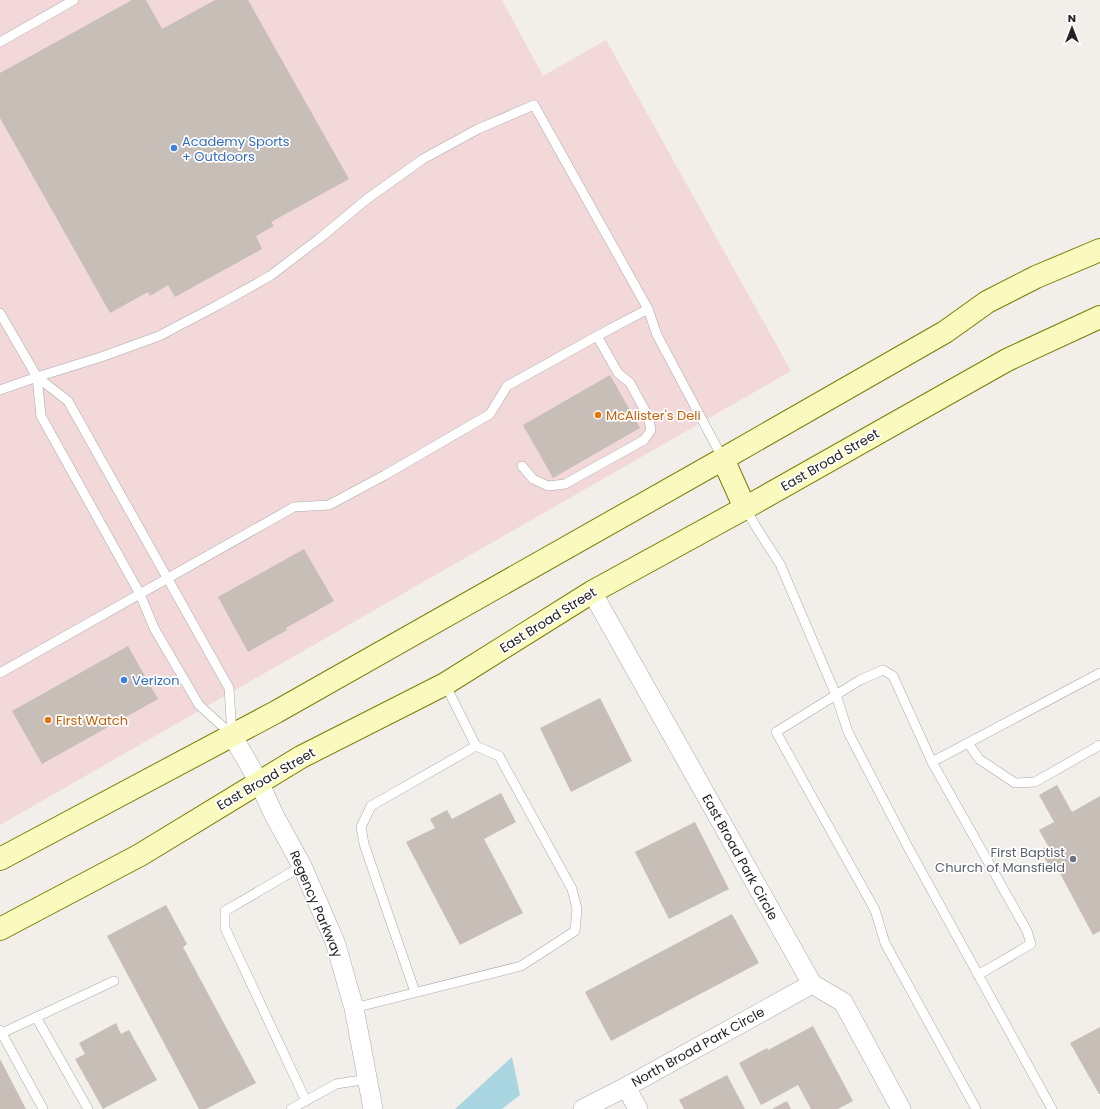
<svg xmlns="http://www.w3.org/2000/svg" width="1100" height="1109" viewBox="0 0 1100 1109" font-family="Poppins,sans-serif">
	<rect width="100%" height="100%" fill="#f2eee9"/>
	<path fill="#f2d8d9" d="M0 0H502L543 76 606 40 791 371 0 825Z"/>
	<path fill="#a9d6e0" d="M512 1057 520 1095 502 1109H455Z"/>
	<g fill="#c7beb8">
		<path d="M132 0H146L162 29 215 0H248L349 179 271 222 274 226 256 236 262 249 175 297 168 285 150 296 148 292 110 313 0 118V73Z"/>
		<path d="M610 375 640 428 553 478 523 425Z"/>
		<path d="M304 549 334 601 286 628 287 630 248 652 218 597Z"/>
		<path d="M128 646 158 699 42 764 12 711Z"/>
		<path d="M600 698 632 761 571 792 540 728Z"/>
		<path d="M1057 785 1072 812 1100 796V931L1093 935 1057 868 1052 871 1040 850 1048 846 1039 830 1054 822 1039 795Z"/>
		<path d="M501 793 516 822 484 839 523 913 460 945 406 842 435 828 430 819 447 810 452 819Z"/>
		<path d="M695 822 729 889 669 919 635 852Z"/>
		<path d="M166 905 187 944 183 947 256 1083 206 1109H199L107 936Z"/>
		<path d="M732 914 759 963 611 1041 585 992Z"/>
		<path d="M116 1023 121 1034 129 1030 157 1080 103 1109 75 1059 85 1054 79 1043Z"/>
		<path d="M813 1026 853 1101 838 1109H811L798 1085 761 1105 739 1063 767 1048 768 1050Z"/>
		<path d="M1100 1027V1094H1099L1070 1043Z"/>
		<path d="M0 1059 26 1109H0Z"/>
		<path d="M727 1075 745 1109H684L679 1100Z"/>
		<path d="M787 1101 791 1109H772Z"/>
	</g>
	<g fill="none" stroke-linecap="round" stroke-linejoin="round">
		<g stroke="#a9a9a9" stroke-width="10">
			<g id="service">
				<path d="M0 42 74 0"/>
				<path d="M0 313 37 377 68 401 229 688 232 734"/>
				<path d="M37 377 41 416 140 594 154 628 199 705 232 735"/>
				<path d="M0 390 37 377 101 357 159 336 218 305 270 276 320 238 367 199 423 159 478 129 534 105 648 309 657 335 723 459"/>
				<path d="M522 466 533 479 548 486 565 484 644 440 651 430 648 416 630 383 618 373 597 336"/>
				<path d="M745 508 758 530 780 564 836 695 860 680 883 670 893 676 932 762 1100 673"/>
				<path d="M0 673 294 507 329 505 385 475 490 414 507 386 597 336 648 309"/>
				<path d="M968 743 979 759 1015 783 1035 782 1100 745"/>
				<path d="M932 762 1027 931 1031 944 978 975"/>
				<path d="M302 866 225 911V928L306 1101"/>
				<path d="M415 992 364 844 361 827 371 806 476 746 445 684"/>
				<path d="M354 1008 521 966 575 931 577 909 572 889 499 756 476 746"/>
				<path d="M36 1017 88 1109"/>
				<path d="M0 1030 43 1109"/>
				<path d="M2 1033 114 981"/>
				<path d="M291 1109 336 1084 368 1079"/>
				<path d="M976 1109 885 943 875 910 776 732 836 695 848 732 909 849 1052 1109"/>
			</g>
		</g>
		<g stroke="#a9a9a9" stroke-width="20">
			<g id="minor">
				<path d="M592 592 812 984 843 1002 901 1109"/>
				<path d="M232 735 259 782 274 815 302 866 335 942 354 1008 373 1109"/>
				<path d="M626 1087 638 1109"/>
				<path d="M583 1109 626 1087 812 984"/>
			</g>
		</g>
		<g stroke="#787e03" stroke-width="24">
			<g id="secondary">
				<path d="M723 459 745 508"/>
				<path d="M0 859 276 712 723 459 945 332 987 302 1036 277 1100 250"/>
				<path d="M0 929 140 855 301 757 445 684 592 592 745 508 1007 360 1100 317"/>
			</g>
		</g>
		<use href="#service" stroke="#fff" stroke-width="9"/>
		<use href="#minor" stroke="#fff" stroke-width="19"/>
		<use href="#secondary" stroke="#fbfabe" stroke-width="22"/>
	</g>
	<g fill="#3f7fe0" stroke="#fff" stroke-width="1.5">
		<circle cx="174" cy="148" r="4"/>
		<circle cx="124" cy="680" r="4"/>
	</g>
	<g fill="#e8710a" stroke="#fff" stroke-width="1.5">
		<circle cx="598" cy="415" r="4"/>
		<circle cx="48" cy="720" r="4"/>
	</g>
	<circle fill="#6b7280" stroke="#fff" stroke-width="1.5" cx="1073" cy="859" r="4"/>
	<g text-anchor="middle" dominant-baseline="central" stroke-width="3.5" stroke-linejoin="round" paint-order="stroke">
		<g font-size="13" fill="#366cbe" stroke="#fff" text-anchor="start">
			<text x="182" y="141">Academy Sports<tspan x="182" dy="15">+ Outdoors</tspan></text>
			<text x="132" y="680">Verizon</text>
		</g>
		<g font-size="13" fill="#c56008" stroke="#fff" text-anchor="start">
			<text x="606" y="415">McAlister's Deli</text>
			<text x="56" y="720">First Watch</text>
		</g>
		<g font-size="13" fill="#222" stroke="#fff">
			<text transform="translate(830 460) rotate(-30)">East Broad Street</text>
			<text transform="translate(548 620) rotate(-32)">East Broad Street</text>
			<text transform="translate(266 779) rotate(-30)">East Broad Street</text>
			<text transform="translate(740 857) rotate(61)">East Broad Park Circle</text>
			<text transform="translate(316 904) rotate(67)">Regency Parkway</text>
			<text transform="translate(698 1047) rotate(-29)">North Broad Park Circle</text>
		</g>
		<g font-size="13" fill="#5b616d" stroke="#fff" text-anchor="end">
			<text x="1065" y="852">First Baptist<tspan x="1065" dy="15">Church of Mansfield</tspan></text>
		</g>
	</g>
	<g transform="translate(1072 28)" stroke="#ffffff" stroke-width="3" paint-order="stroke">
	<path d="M0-3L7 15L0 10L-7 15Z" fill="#222222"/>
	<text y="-6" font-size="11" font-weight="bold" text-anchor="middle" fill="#222222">N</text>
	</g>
</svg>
